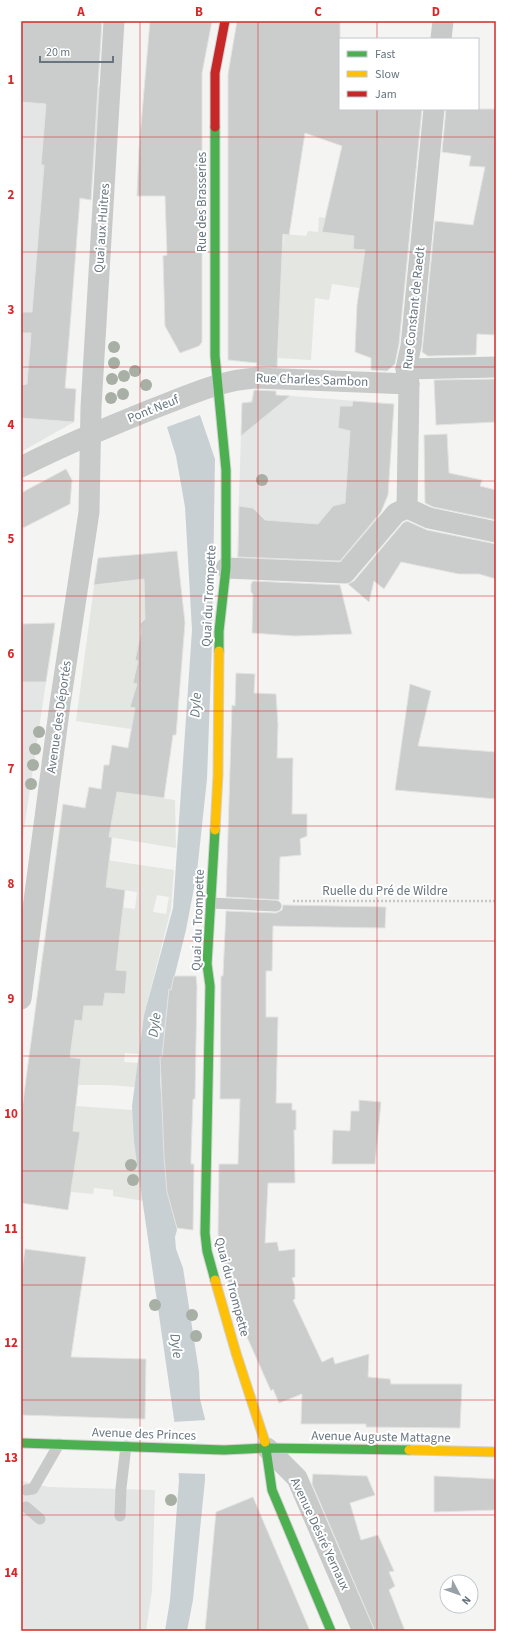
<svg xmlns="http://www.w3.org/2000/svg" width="517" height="1652" viewBox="0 0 517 1652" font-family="'Source Sans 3',sans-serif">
	<rect width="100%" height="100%" fill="#f4f4f3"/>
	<g fill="#e4e5e5">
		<path d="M67 86 101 87 91 200 80 199 65 388 76 389 74 422 21 452V90Z"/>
		<path d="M253 393 394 404 388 495 372 533 341 567 237 560 242 403 251 401Z"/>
		<path d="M21 682H46L21 849Z"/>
		<path d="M21 1481 49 1487 155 1490 152 1591 146 1631H21Z"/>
	</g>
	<g fill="#e4e6e1" fill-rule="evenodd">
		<path d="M319 217 355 221 353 248 365 250 379 291 332 284 329 300 315 298 311 360 278 358 279 313 272 261H282L284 234 306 236 308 231 318 232Z"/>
		<path d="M95 579 99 585 144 579 145 620 135 659 138 661 133 683 137 684 130 707 135 708 131 729 76 721Z"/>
		<path d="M117 792 175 800 176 848 103 836 114 806Z"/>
		<path d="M93 858 174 870 171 909 144 1015 139 1054 125 1053 124 1062 138 1063 135 1087 108 1085H78L81 1059 70 1057 75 1020H82L84 1006H103L108 946 119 947 120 933 110 932 113 906 135 909 137 892 96 886ZM157 895 169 897 166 914 153 912Z"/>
		<path d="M76 1106 133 1110 134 1142 144 1201 113 1196V1190L94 1188 93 1194 71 1192 73 1131Z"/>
	</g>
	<path fill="#c9d0d3" d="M200 415 215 459 212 643 207 779 197 872 186 930 171 990 169 989 160 1078 168 1194 177 1230 175 1237 176 1249 183 1268 199 1372 200 1399 205 1419V1480L193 1600 187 1631H165L170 1600 179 1480 174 1419 134 1142 132 1106 144 1015 173 908 192 630 185 507 176 456 167 427Z"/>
	<path fill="#f4f4f3" d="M207 1420V1474L176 1473 172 1422Z"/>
	<g fill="#cbcccc" stroke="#e3e3e2">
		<path d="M21 21H102L91 200 80 198 70 327 65 388 76 389 74 422 21 418V385L27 384 31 333H21V312H32L44 165H41L46 104 21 102Z"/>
		<path d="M150 21H212L202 73V342L199 346 180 353 165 326 163 256 167 255 165 196H137L139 149Z"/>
		<path d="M237 21H340V109H422L399 344 395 364 387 371 371 370V358L355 352 357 305 365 250 353 249 354 236 322 232 342 146 305 133 289 235 283 234 277 367 256 366 257 363 228 360V74Z"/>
		<path d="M446 109H496V325L494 335 477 334 476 355 428 356 422 352 435 221 473 225 485 167 469 166 471 156 442 152Z"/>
		<path d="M496 379V422L436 425 434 380Z"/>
		<path d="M254 390 276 391V395L290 396 241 436 242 403 252 402Z"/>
		<path d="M353 401 394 404 388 495 381 512 340 561 238 557 239 506 253 508 265 520 318 524 333 506 345 503 350 431 338 428 340 406H352Z"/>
		<path d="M447 434 449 473 482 480 480 486 496 490V520L433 507 425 503 424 435Z"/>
		<path d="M66 469 72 480 70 504 21 529V493Z"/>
		<path d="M407 521 427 530 496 544V579L479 574H459L401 562 384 589 374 581 369 602 348 584 354 581 403 523Z"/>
		<path d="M177 551 185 623 176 735H173L164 798 117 792 109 837H112L106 887 125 890 116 970 127 971 125 994 105 993 103 1006H84L82 1021 75 1020 70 1057 81 1059 73 1131 80 1132 68 1210 21 1203V1116L63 804 85 808 89 787 101 789 104 765H109L112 745 128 748 135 708 130 707 137 684 133 683 138 661 135 660 141 633 140 624 145 619 144 579 94 585 98 558Z"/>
		<path d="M253 581 340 585 352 634 295 636 252 633 253 594 251 592V584Z"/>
		<path d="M55 623 46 682H21V624Z"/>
		<path d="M236 673 255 674 254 693 276 694 278 725 277 758H293L292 814H307V836L300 839 301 855 280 857 279 900 226 897 232 705 235 706Z"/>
		<path d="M410 684 431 691 418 746 496 752V799L395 790Z"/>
		<path d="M283 905 386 907 385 928 273 926 272 971H266V1017H278L276 1103H292V1110H296V1130H294L295 1183H268L265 1243 277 1242 279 1251 295 1249V1277L292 1278 295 1287V1299L293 1300 322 1362 333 1357 335 1364 369 1354 368 1377 390 1379 391 1384H462L460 1428 366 1427V1424H301L302 1394 279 1403 273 1389 271 1391 239 1319 219 1249 218 1232 219 1164H238L240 1099H220L221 976H223L226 911 276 913 282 910Z"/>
		<path d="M174 976H196L197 987 195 1099H193L191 1156V1164H194L193 1230 177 1228 167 1192 164 1156 160 1056 162 1057 169 989 171 990Z"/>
		<path d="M359 1100 381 1102 375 1164H332L333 1130 350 1131 351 1111H359Z"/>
		<path d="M25 1249 86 1257 71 1357 146 1359 145 1419 21 1415V1276Z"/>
		<path d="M313 1474 367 1476 375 1495 350 1503 361 1540 378 1535 394 1571 389 1572 395 1586 389 1590 405 1631H375L312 1484Z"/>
		<path d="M434 1476 496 1479V1510L434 1512Z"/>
		<path d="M253 1497 310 1631H205L216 1512Z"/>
	</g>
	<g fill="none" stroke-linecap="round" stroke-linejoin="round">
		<g stroke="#d1d1d1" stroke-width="11">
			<g id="fast">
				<path d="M215 127V356L226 470V568L219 631V651"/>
				<path d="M215 830 207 964 210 986 205 1233 207 1251 215 1280"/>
				<path d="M265 1442 272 1490 331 1631"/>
				<path d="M21 1443 224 1450 267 1448 409 1450"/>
			</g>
		</g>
		<g stroke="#d1d1d1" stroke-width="11">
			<g id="slow">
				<path d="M215 830 218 775 219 651"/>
				<path d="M215 1280 236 1353 265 1442"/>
				<path d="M409 1450 496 1452"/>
			</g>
		</g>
		<g stroke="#d1d1d1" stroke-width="11">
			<path id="jam" d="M215 127V73L225 21"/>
		</g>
		<path stroke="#c6c7c7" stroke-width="2.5" stroke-dasharray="2 2" stroke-linecap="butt" d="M293 901H496"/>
		<g stroke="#c8caca" stroke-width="11">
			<path d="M210 903 276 906"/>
			<path d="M26 1490 33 1489 59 1444"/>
			<path d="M26 1507 40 1519"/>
			<path d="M120 1516 121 1488 126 1446"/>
		</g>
		<g stroke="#c8caca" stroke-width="21">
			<path d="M441 39 443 21"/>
			<path d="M406 369 496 367"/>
			<path d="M21 467C64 445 110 426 155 408 190 395 220 380 257 378L409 384"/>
			<path d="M407 508 409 384 406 369 411 346 434 109"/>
			<path d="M226 568 345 573 396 513 407 508 429 518 496 532"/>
			<path d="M21 999 60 704 89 512 91 407 114 21"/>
			<path d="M267 1448 297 1478 363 1631"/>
		</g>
		<use href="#fast" stroke="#4caf50" stroke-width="9"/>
		<use href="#slow" stroke="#ffc107" stroke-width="9"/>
		<use href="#jam" stroke="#c62828" stroke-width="9"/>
	</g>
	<g fill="#a8afa5">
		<circle cx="114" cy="347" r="6"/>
		<circle cx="114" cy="363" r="6"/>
		<circle cx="135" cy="371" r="6"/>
		<circle cx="124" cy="376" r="6"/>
		<circle cx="112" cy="379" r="6"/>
		<circle cx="146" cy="385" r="6"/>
		<circle cx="123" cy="394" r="6"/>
		<circle cx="111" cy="398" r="6"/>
		<circle cx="262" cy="480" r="6"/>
		<circle cx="39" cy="732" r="6"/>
		<circle cx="35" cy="749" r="6"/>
		<circle cx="33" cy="765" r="6"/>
		<circle cx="31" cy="784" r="6"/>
		<circle cx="131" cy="1165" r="6"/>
		<circle cx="133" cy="1180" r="6"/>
		<circle cx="155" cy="1305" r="6"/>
		<circle cx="192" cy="1315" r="6"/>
		<circle cx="196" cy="1336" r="6"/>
		<circle cx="171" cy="1500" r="6"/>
	</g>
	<path fill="none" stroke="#d62828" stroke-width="1" stroke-opacity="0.55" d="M140 21V1631M258 21V1631M377 21V39M377 109V1631M21 137H496M21 252H496M21 367H496M21 481H496M21 596H496M21 711H496M21 826H496M21 941H496M21 1056H496M21 1171H496M21 1285H496M21 1400H496M21 1515H496"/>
	<g text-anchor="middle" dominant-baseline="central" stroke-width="4" stroke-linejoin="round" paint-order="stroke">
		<g font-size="13" fill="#67757f" stroke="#fff">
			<text transform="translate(202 202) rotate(-90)">Rue des Brasseries</text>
			<text transform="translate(102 228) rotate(-86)">Quai aux Huitres</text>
			<text transform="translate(414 308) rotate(-84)">Rue Constant de Raedt</text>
			<text transform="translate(312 380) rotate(2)">Rue Charles Sambon</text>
			<text transform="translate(153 409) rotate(-22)">Pont Neuf</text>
			<text transform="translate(209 596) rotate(-87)">Quai du Trompette</text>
			<text transform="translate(59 717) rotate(-82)">Avenue des Déportés</text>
			<text x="385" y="891">Ruelle du Pré de Wildre</text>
			<text transform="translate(198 920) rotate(-88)">Quai du Trompette</text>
			<text transform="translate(232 1287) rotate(75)">Quai du Trompette</text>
			<text transform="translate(144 1434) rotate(2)">Avenue des Princes</text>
			<text transform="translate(381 1437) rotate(1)">Avenue Auguste Mattagne</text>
			<text transform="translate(320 1534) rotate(65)">Avenue Désiré Yernaux</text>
		</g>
		<g font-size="14" font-style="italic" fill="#63767c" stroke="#fff">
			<text transform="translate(196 705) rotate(-86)">Dyle</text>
			<text transform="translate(155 1025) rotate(-82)">Dyle</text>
			<text transform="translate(176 1346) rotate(82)">Dyle</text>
		</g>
	</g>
	<rect width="517" height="1652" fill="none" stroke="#ffffff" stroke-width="44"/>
	<rect x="339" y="38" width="140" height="72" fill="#ffffff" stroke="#c2c8cc"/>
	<rect x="347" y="51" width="20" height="6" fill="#4caf50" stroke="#c2c8cc"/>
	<text x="375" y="58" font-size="12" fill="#67757f">Fast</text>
	<rect x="347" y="71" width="20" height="6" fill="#ffc107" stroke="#c2c8cc"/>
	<text x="375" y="78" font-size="12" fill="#67757f">Slow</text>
	<rect x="347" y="91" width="20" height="6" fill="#c62828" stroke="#c2c8cc"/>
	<text x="375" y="98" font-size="12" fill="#67757f">Jam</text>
	<g transform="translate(459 1594) rotate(131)"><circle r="19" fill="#ffffff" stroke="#c2c8cc"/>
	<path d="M0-3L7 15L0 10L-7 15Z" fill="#98a1a8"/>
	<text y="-6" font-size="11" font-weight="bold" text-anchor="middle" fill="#67757f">N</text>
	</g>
	<path d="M40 56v6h73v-6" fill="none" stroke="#67757f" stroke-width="2"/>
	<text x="46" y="56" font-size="12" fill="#67757f" stroke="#ffffff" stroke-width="3" paint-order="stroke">20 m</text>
	<rect x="22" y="22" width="473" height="1608" fill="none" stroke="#d62828" stroke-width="1.5"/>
	<g font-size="13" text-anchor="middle" font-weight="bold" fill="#d62828">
		<text x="81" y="16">A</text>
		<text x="199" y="16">B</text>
		<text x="318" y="16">C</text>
		<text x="436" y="16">D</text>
		<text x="11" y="84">1</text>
		<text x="11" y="199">2</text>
		<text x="11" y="314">3</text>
		<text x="11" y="429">4</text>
		<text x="11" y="543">5</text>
		<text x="11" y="658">6</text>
		<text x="11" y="773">7</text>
		<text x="11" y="888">8</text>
		<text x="11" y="1003">9</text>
		<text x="11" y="1118">10</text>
		<text x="11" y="1233">11</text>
		<text x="11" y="1347">12</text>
		<text x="11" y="1462">13</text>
		<text x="11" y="1577">14</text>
	</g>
</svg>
